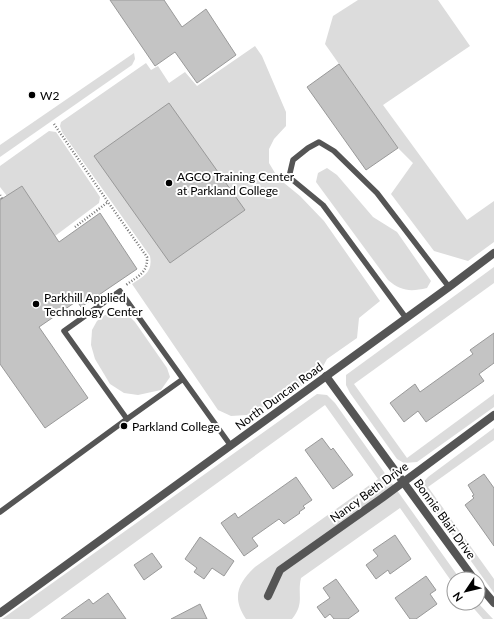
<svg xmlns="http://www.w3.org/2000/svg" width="494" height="619" viewBox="0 0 494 619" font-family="Lato,sans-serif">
	<rect width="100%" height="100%" fill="#fff"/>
	<g fill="#dcdcdc">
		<path d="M358 0H438L470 46 383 105 467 220 494 201V242L468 261 434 251 391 194 413 163 398 148 325 44 333 16Z"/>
		<path d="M255 46 262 56 286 112V126L274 139 269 149V163L278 178 300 196 324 221 380 301 359 318 357 338 327 359 320 372 275 405 273 403 247 415 231 416 218 410 132 284C144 276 153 272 150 256L62 132 60 126 61 122 146 63 151 70 158 66 169 83 185 72 197 86Z"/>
		<path d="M134 53 135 59 132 65 0 157V145Z"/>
		<path d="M49 131 56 132 100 197 99 203 55 236 22 186 7 196 0 187V166Z"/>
		<path d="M327 168 337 175 373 217 397 232 431 281 427 288C410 292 401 291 388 280L316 182 318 173Z"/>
		<path d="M494 267V283L354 384 407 458 494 394V407L417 462 404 463 397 459 350 393 346 385V375Z"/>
		<path d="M116 312 128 315 135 322 167 368 170 377 161 390 138 395 124 393 110 384 95 359 91 345 92 330 97 321 105 315Z"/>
		<path d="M317 394 327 395 335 403 460 579H454V585L400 508 301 578C297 595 305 603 292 619H246C232 598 237 584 255 567L378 479 325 405 29 619H2Z"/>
		<path d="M494 428V440L428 487 494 579V593L424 496 421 485 428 477Z"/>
		<path d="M469 603H478L493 619H483Z"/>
	</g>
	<g fill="#c4c4c4" stroke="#999">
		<path d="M110 0H164L182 27 206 9 236 55 197 83 175 52 155 66Z"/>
		<path d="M339 64 398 148 366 170 307 87Z"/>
		<path d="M169 103 245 210 170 263 94 156Z"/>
		<path d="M22 186 59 242 100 213 137 269 81 307 77 301 39 327 88 398 45 428 0 364V200Z"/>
		<path d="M494 333V363L479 374 484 381 426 422 418 411 404 422 390 403 415 384 420 392 473 354 470 350Z"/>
		<path d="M322 438 331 450 333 448 353 475 333 489 305 450Z"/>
		<path d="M484 474 494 488V546L465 505 474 498 472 496 474 495 468 485Z"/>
		<path d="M296 477 312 500 303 506 305 508 299 512 300 513 284 524 279 519 252 538 258 546 244 556 221 523 235 513 238 518Z"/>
		<path d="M395 535 411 559 390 574 388 570 376 579 366 565 378 556 373 550Z"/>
		<path d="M200 537 234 561 224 576 212 568 204 579 194 572 197 568 185 559Z"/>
		<path d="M152 553 162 567 144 580 134 565Z"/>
		<path d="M426 576 436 590 430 594 437 604 416 619H410L395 598Z"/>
		<path d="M336 579 359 611 348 619H334L330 614 325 618 317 607 330 598 323 588Z"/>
		<path d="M108 593 126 619H61L89 599 93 604Z"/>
		<path d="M200 604 207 619H171Z"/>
	</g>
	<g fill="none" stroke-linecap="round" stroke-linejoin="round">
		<g stroke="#777" stroke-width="2.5" stroke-dasharray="1 2" stroke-linecap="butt">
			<path d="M54 124 108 202 147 257C148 273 138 276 126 285"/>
			<path d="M0 195 2 199"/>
			<path d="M75 227 108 202"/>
		</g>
		<g stroke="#555" stroke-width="5.5">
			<path d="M406 318 323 205 289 177 293 160 308 148 319 142 334 151 377 193 449 287"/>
			<path d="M183 379 127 419 64 331 120 291 231 446"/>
			<path d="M0 512 127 419"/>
		</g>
		<g stroke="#555" stroke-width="8">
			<path d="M326 376 474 579"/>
			<path d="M478 584 494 603"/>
			<path d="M268 596 280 570 382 498 494 415"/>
			<path d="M0 613 449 287 494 253"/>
		</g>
	</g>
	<g fill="#000" stroke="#fff" stroke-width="1.5">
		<circle cx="32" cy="95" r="4"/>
		<circle cx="169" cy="183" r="4"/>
		<circle cx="36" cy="304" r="4"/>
		<circle cx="124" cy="426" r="4"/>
	</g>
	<g text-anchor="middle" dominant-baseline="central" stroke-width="4" stroke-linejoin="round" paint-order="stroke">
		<g font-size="12" fill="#000" stroke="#fff" text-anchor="start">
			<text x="40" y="95">W2</text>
			<text x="177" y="176">AGCO Training Center<tspan x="177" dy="14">at Parkland College</tspan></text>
			<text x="44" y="297">Parkhill Applied<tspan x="44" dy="14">Technology Center</tspan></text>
			<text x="132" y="426">Parkland College</text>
		</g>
		<g font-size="12" fill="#000" stroke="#fff">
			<text transform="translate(279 396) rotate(-36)">North Duncan Road</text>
			<text transform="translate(369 492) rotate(-36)">Nancy Beth Drive</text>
			<text transform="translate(445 519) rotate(54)">Bonnie Blair Drive</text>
		</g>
	</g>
	<g transform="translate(466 591) rotate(235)"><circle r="19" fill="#ffffff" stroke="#999999"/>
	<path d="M0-3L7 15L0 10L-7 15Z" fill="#000000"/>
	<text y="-6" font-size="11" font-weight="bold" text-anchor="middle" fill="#000000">N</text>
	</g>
</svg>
